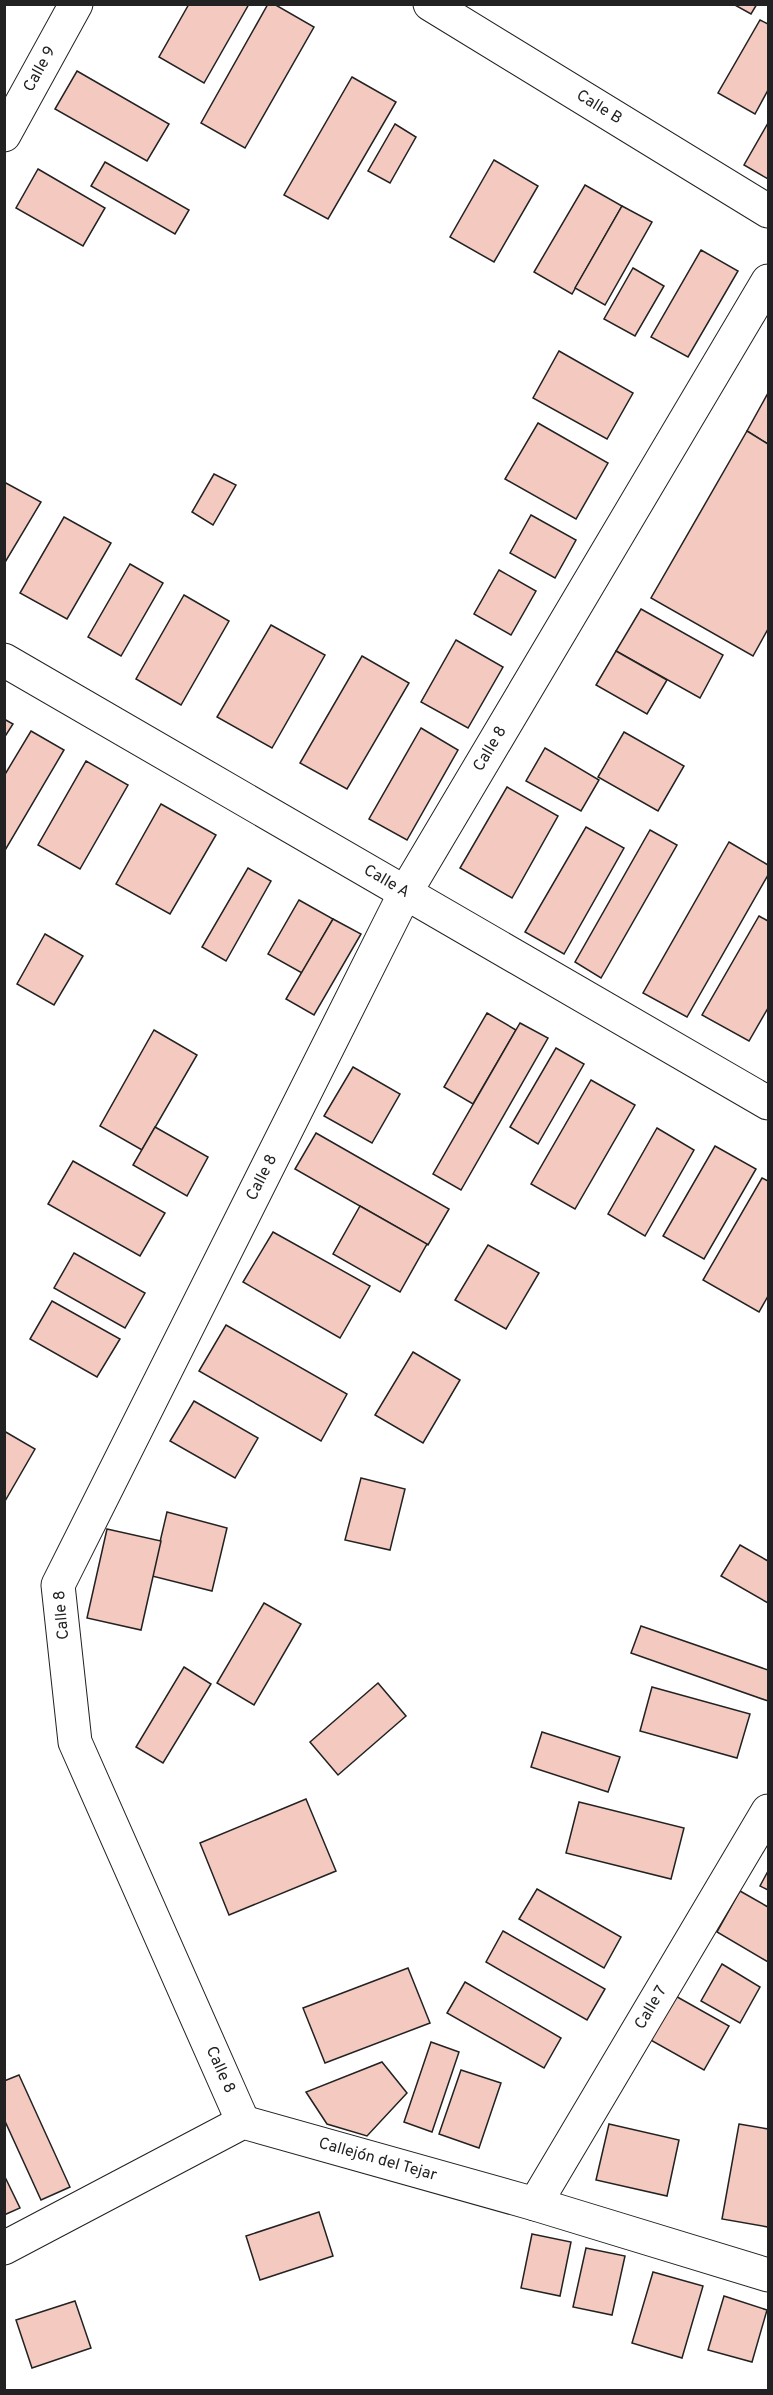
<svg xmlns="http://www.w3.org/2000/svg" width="773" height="2395" viewBox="0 0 773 2395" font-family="Overpass,sans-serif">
	<rect width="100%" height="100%" fill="#fff"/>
	<g fill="#f3c9c0" stroke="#222" stroke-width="1.5">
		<path d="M189 4H249L204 83 159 57Z"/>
		<path d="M268 4H274L314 27 245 148 201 123Z"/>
		<path d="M733 4H757L751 14Z"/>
		<path d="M760 20 768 24V90L755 114 718 93Z"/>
		<path d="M77 71 169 124 147 161 55 109Z"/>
		<path d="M352 77 396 102 328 219 284 195Z"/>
		<path d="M768 123V179L744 165Z"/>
		<path d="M395 124 416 137 390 183 368 171Z"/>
		<path d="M494 160 538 186 494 262 450 237Z"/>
		<path d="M105 162 189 210 175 234 91 186Z"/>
		<path d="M38 169 105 208 83 246 16 208Z"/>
		<path d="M585 185 622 206 572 294 534 272Z"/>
		<path d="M622 206 652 222 605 305 575 288Z"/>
		<path d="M701 250 738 271 688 357 651 337Z"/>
		<path d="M633 268 664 286 635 336 604 319Z"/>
		<path d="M559 351 633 393 607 439 533 398Z"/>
		<path d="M768 393V444L747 431Z"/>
		<path d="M538 423 608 463 576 519 505 479Z"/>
		<path d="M747 431 768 444V629L753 656 651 598Z"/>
		<path d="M214 474 236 485 213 525 192 512Z"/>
		<path d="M4 482 41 502 4 564Z"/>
		<path d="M531 515 576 540 555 578 510 553Z"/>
		<path d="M64 517 111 543 67 619 20 593Z"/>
		<path d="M130 564 163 583 121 656 88 637Z"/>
		<path d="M499 570 536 591 511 635 474 614Z"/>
		<path d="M184 595 229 621 181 705 136 679Z"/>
		<path d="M641 609 723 655 700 698 616 651Z"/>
		<path d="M271 625 325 655 272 748 217 717Z"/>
		<path d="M456 640 503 667 468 728 421 702Z"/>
		<path d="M616 651 667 680 647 714 596 685Z"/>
		<path d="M362 656 409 683 347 789 300 763Z"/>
		<path d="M4 719 13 724 4 738Z"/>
		<path d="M421 728 458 750 407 840 369 819Z"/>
		<path d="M31 731 64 750 4 852V776Z"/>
		<path d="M624 732 684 766 658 811 598 777Z"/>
		<path d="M545 748 599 780 581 811 526 781Z"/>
		<path d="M86 761 128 785 80 869 38 845Z"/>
		<path d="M507 787 558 816 512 898 460 868Z"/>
		<path d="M161 804 216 835 170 914 116 884Z"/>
		<path d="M586 827 624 848 564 954 525 932Z"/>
		<path d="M650 830 677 845 601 978 575 962Z"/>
		<path d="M729 842 768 865V875L687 1017 643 993Z"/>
		<path d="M248 868 271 881 226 961 202 947Z"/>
		<path d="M299 900 333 919 302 973 268 954Z"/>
		<path d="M759 916 768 921V1008L749 1041 702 1015Z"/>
		<path d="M333 919 361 934 314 1015 286 999Z"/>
		<path d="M45 934 83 956 54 1005 17 984Z"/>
		<path d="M487 1013 516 1030 473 1104 444 1087Z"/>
		<path d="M520 1023 548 1038 461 1190 433 1174Z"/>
		<path d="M154 1030 197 1055 142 1150 100 1126Z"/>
		<path d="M556 1048 584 1064 538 1144 510 1127Z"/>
		<path d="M353 1067 400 1094 372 1143 324 1116Z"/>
		<path d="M591 1080 635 1105 575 1209 531 1184Z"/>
		<path d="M155 1127 208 1157 187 1196 133 1165Z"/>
		<path d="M657 1128 694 1150 645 1236 608 1214Z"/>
		<path d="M316 1133 449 1209 428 1245 295 1169Z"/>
		<path d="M715 1146 756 1169 704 1259 663 1236Z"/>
		<path d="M73 1161 165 1213 140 1256 48 1204Z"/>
		<path d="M762 1178 768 1181V1296L759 1312 703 1280Z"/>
		<path d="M360 1206 427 1244 400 1292 333 1254Z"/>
		<path d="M273 1232 370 1286 340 1338 243 1282Z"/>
		<path d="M488 1245 539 1273 506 1329 455 1300Z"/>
		<path d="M74 1253 145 1293 125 1328 54 1288Z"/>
		<path d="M52 1301 120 1339 97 1377 30 1339Z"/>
		<path d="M226 1325 347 1394 321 1441 199 1371Z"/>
		<path d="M413 1352 460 1380 423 1443 375 1415Z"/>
		<path d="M194 1401 258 1438 235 1478 170 1441Z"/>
		<path d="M4 1431 35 1449 5 1501H4Z"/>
		<path d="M361 1478 405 1489 390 1550 345 1540Z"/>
		<path d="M167 1512 227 1528 212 1591 152 1576Z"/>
		<path d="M107 1529 161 1541 141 1630 87 1618Z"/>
		<path d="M740 1545 768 1561V1603L721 1576Z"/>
		<path d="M264 1603 301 1624 254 1705 217 1683Z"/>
		<path d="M641 1626 768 1670V1701L631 1653Z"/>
		<path d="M184 1667 211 1684 163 1763 136 1747Z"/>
		<path d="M378 1683 406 1716 338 1775 310 1742Z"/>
		<path d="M652 1687 750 1714 737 1758 640 1731Z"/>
		<path d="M542 1732 620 1757 608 1792 531 1767Z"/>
		<path d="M306 1799 336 1871 229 1915 200 1843Z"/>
		<path d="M579 1802 684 1828 671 1879 566 1853Z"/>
		<path d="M768 1871V1890L760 1886Z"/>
		<path d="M537 1889 621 1937 604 1968 519 1919Z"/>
		<path d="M740 1891 768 1907V1962L717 1932Z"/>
		<path d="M503 1931 605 1989 587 2020 486 1962Z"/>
		<path d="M722 1964 760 1987 740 2023 701 2001Z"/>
		<path d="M408 1968 430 2023 325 2063 303 2008Z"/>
		<path d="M465 1982 561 2038 544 2068 447 2013Z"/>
		<path d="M672 1994 729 2026 704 2070 647 2038Z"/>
		<path d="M431 2042 459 2052 432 2132 404 2122Z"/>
		<path d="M382 2062 407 2093 367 2136 327 2124 306 2092Z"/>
		<path d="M461 2070 501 2083 479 2148 439 2134Z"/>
		<path d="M19 2075 70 2187 41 2200 4 2119V2081Z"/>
		<path d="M609 2124 679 2140 667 2196 596 2180Z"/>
		<path d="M739 2124 768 2129V2227L722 2219Z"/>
		<path d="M4 2175 20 2208 4 2215Z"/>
		<path d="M319 2212 333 2256 260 2280 246 2236Z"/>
		<path d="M532 2234 571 2242 560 2296 521 2288Z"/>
		<path d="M586 2248 625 2256 612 2315 573 2307Z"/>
		<path d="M653 2272 703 2286 682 2358 632 2343Z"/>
		<path d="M724 2296 767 2310 752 2362 708 2350Z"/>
		<path d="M75 2301 91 2348 32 2368 16 2320Z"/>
	</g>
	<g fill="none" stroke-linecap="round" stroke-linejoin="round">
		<g stroke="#222" stroke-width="35">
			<g id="minor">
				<path id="s1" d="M430 4 768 211"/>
				<path id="s2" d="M4 135 76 4"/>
				<path id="s3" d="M4 660 768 1103"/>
				<path id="s4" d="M243 2122 75 1742 58 1585 405 893 768 281"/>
				<path id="s5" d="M535 2204 768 1811"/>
				<path id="s6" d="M4 2248 243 2122 535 2204 768 2275"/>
			</g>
		</g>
		<use href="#minor" stroke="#fff" stroke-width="33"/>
	</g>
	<g text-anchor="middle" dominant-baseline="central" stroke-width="4.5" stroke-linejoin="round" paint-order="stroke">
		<g font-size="16" fill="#222" stroke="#fff">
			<text stroke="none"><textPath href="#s2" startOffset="75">Calle 9</textPath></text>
			<text stroke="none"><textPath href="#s1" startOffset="198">Calle B</textPath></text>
			<text stroke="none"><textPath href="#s4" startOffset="1515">Calle 8</textPath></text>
			<text stroke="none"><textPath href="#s3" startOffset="442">Calle A</textPath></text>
			<text stroke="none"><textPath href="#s4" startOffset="1029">Calle 8</textPath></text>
			<text transform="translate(62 1615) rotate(-95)">Calle 8</text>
			<text stroke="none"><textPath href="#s5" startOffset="228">Calle 7</textPath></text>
			<text transform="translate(220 2070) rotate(66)">Calle 8</text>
			<text stroke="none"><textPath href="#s6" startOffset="410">Callejón del Tejar</textPath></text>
		</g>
	</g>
	<rect width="773" height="2395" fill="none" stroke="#222222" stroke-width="12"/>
</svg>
